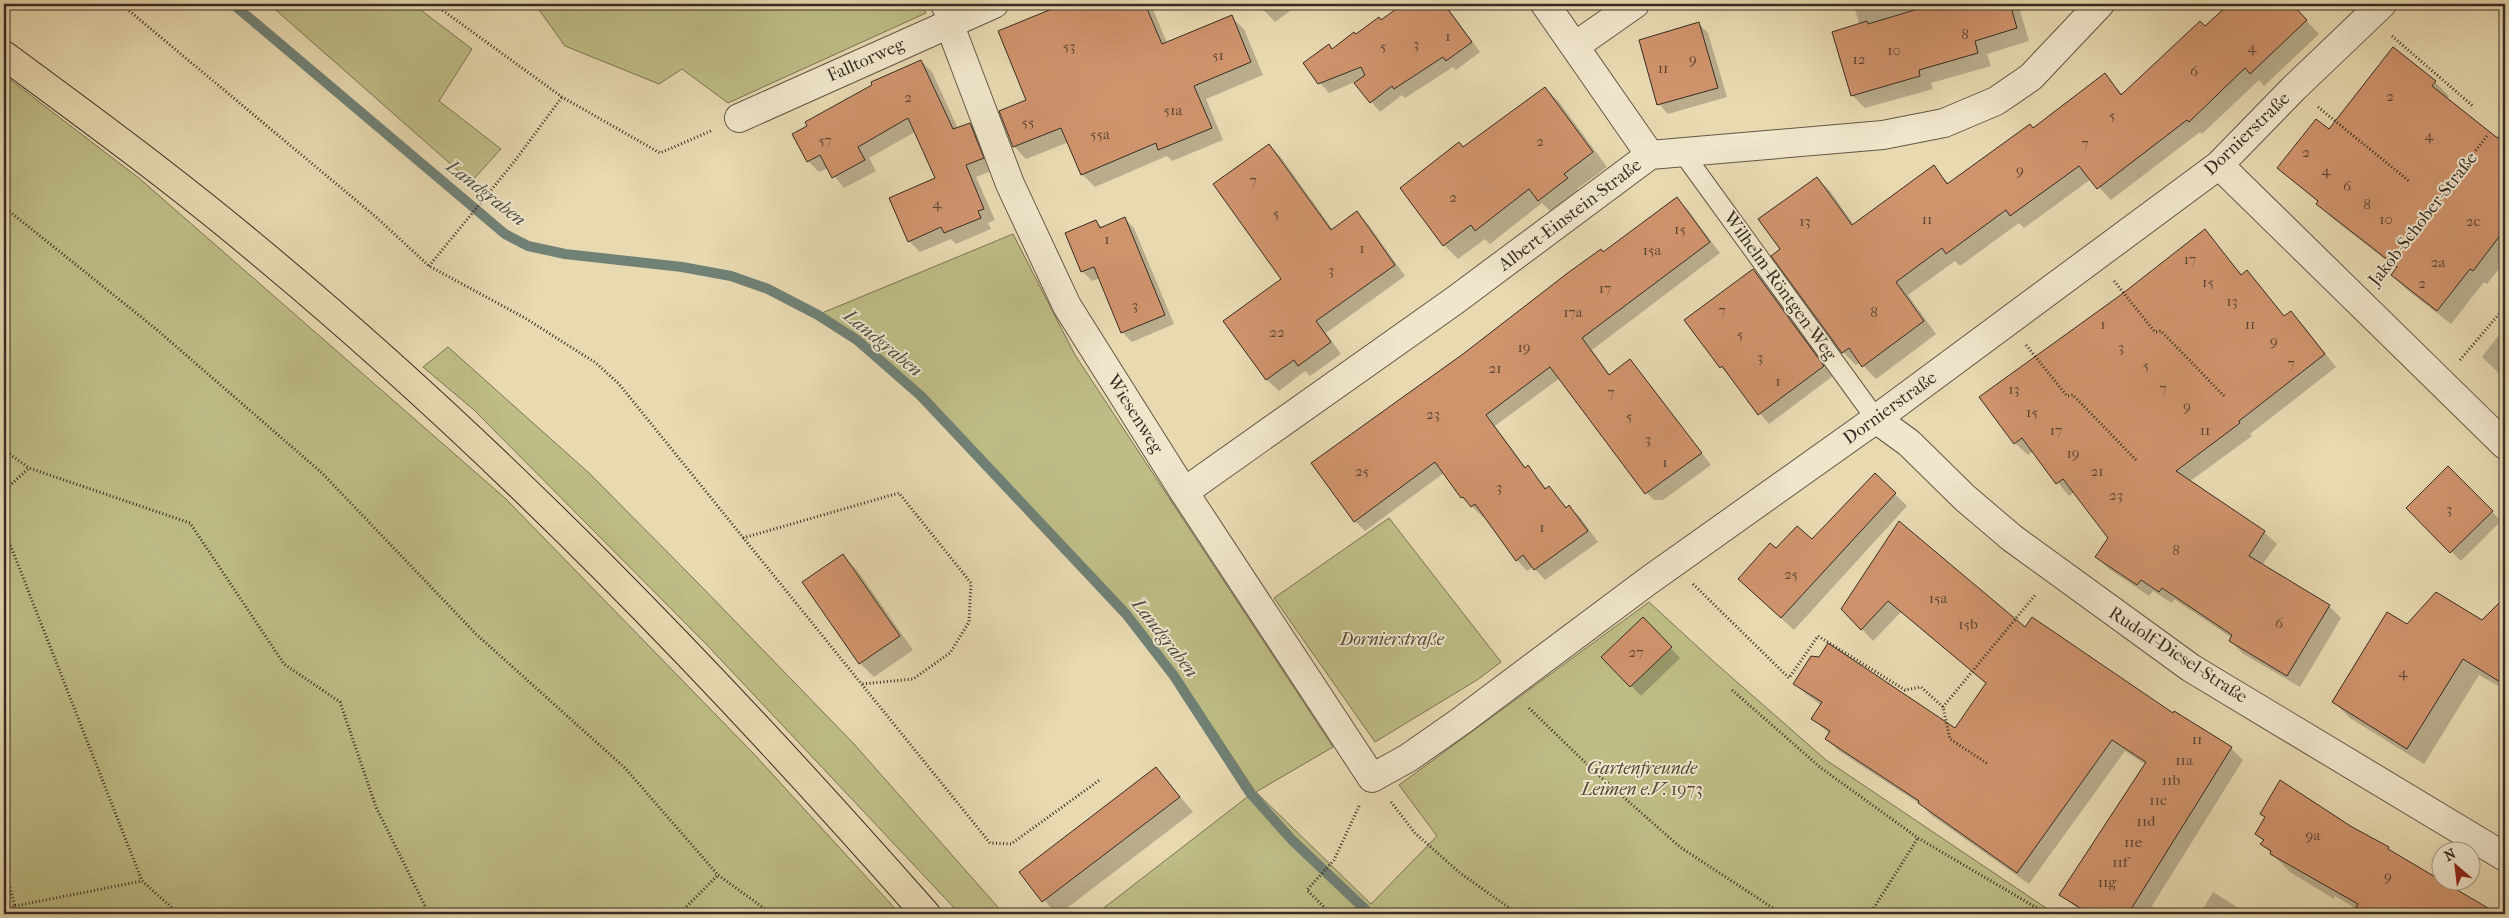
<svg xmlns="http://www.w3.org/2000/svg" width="2509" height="918" viewBox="0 0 2509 918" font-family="'IM FELL French Canon',serif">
	<rect width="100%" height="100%" fill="#e8d9b1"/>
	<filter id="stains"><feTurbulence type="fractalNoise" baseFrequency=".004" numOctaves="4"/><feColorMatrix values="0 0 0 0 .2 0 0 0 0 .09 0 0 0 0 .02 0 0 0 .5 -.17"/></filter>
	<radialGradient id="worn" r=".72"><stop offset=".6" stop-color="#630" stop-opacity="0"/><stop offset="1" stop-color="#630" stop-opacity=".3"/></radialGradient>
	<g fill="#bebd86" stroke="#7a7454">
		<path d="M269 4H413L472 49 439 101 501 149 471 182Z"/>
		<path d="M535 4H922L926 13 728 103 682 69 659 84 565 46Z"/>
		<path d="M4 75 140 179 506 499 753 753 900 914H4Z"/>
		<path d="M1013 234 1075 355 1333 747 1256 792 1371 904 1437 836 1399 785 1649 602 1713 661 1826 760 2055 914H1096L1255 791 1179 676 1128 612 923 392 822 313Z"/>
		<path d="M448 347 589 473 699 584 854 744 1004 914H960L706 644 474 410 423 367Z"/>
		<path d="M1389 518 1501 662 1477 680 1375 742 1274 598Z"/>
	</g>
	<g fill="#0003">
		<path d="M1067 4H1151L1167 43 1231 17 1244 29 1263 75 1206 99 1223 140 1172 161 1167 156 1095 187 1082 174 1069 142 1026 159 1014 146 1028 101 1000 32Z"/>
		<path d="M1258 4H1299L1275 22Z"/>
		<path d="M1412 4H1445L1480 52 1456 70 1453 67 1405 98 1402 95 1380 112 1355 82 1329 93 1304 64 1332 50 1379 18 1382 21Z"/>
		<path d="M1853 4H2018L2029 41 1987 54 1991 66 1931 83 1933 89 1865 108 1852 95 1860 25Z"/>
		<path d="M2231 4H2291L2319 34 2264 86 2259 80 2202 134 2200 132 2111 200 2091 179 2024 228 2019 223 1960 266 1955 261 1908 295 1936 334 1876 379 1860 362 1856 365 1843 352 1782 249 1817 178 1830 191 1854 225 1933 167 1949 184 2033 129 2104 75 2123 95 2205 28Z"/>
		<path d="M1699 24 1708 33 1727 97 1668 114 1659 104Z"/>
		<path d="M2393 49 2435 82 2449 96 2447 99 2496 138 2505 126V261L2487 284 2484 282 2451 324 2406 289 2392 275 2397 269 2331 217 2318 202 2279 168 2329 131Z"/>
		<path d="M921 61 932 72 958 129 970 124 981 135 994 170 976 177 995 220 988 223 991 229 956 244 951 239 920 252 909 241 936 179 915 132 869 158 876 171 844 188 828 168 819 172 808 161Z"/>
		<path d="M1545 88 1559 102 1607 167 1577 189 1581 193 1553 214 1542 203 1490 244 1485 239 1458 259 1444 245 1464 149Z"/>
		<path d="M1269 145 1280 156 1333 230 1357 213 1368 224 1405 276 1326 333 1341 354 1310 376 1305 371 1279 391 1267 380 1225 322 1283 280Z"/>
		<path d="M1677 199 1688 210 1720 253 1592 350 1610 375 1630 361 1640 372 1711 465 1663 500H1654L1643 489 1560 378 1495 426 1526 468 1528 467 1547 489 1549 487 1567 508 1569 507 1580 517 1598 542 1545 580 1533 567 1527 571 1517 560 1485 516 1483 517 1462 497 1444 473 1365 531 1355 521 1604 253Z"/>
		<path d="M1125 219 1134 228 1174 324 1132 342 1122 332 1100 278 1092 281 1082 271 1096 222 1103 228Z"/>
		<path d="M2205 231 2242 275 2247 272 2259 284 2285 317 2291 313 2303 325 2336 367 2250 434 2252 436 2189 482 2264 532 2277 544 2262 565 2329 606 2341 618 2300 687 2242 653 2230 640 2232 638 2174 599 2172 603 2153 591 2149 596 2109 569 2097 557 2109 538 2074 492 2069 496 2033 451 2028 455 2015 443 1981 397 2123 295Z"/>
		<path d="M1753 270 1763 280 1833 376 1769 424 1721 367 1686 320Z"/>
		<path d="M2505 327V379L2482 357Z"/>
		<path d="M2448 467 2501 521 2461 561 2407 508Z"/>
		<path d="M1875 474 1907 506 1794 630 1751 591 1776 550 1812 541Z"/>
		<path d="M1899 523 2025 629 2173 715 2174 713 2231 748 2243 760 2147 914H2085L2061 895 2146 765 2125 751 2029 884 1931 815 1923 806 1839 751 1827 739 1830 734 1813 719 1821 705 1807 695 1795 683 1956 730 1987 684 1901 612 1873 641 1843 609Z"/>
		<path d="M842 556 857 570 913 650 874 677 860 663 804 583Z"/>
		<path d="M2505 599V690L2479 675 2424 764 2350 718 2334 702 2407 626 2482 622Z"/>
		<path d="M1643 619 1680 658 1641 696 1603 657Z"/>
		<path d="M1156 768 1193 812 1059 914H1056L1021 872Z"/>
		<path d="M2281 782 2433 878 2435 876 2495 914H2365L2335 896 2334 899 2290 872 2262 844 2264 841 2256 834 2266 818 2262 814Z"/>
		<path d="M2213 892 2248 914H2200Z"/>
	</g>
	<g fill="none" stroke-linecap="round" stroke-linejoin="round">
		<path stroke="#708176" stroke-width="10" d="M233 4 505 234 528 246 565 254 682 267 731 276 768 289 818 315 857 340 921 396 1126 614 1174 676 1250 793 1292 840 1370 914"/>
	</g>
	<g fill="#d0946d" stroke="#362c23">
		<path d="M1064 4H1145L1162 44 1232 15 1251 62 1194 86 1212 128 1158 150 1156 143 1081 175 1061 128 1013 147 999 111 1026 100 998 31Z"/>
		<path d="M1403 4H1444L1472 42 1446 61 1443 57 1394 89 1392 86 1370 103 1354 83 1365 75 1361 67 1318 84 1303 63 1329 44 1332 49 1354 32 1356 34 1379 17 1381 20Z"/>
		<path d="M1935 4H2010L2017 28 1975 41 1978 53 1919 70 1920 76 1851 96 1832 32 1867 21 1868 24Z"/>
		<path d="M2229 4H2292L2307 20 2250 74 2245 68 2189 122 2187 120 2097 189 2079 166 2010 216 2006 210 1946 254 1942 248 1896 282 1924 321 1862 367 1849 348 1842 353 1771 256 1780 249 1758 219 1817 177 1852 225 1934 165 1947 184 2030 124 2033 128 2105 73 2121 95 2200 21 2205 26Z"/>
		<path d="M1699 22 1718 88 1657 105 1639 40Z"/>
		<path d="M2393 47 2436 81 2432 86 2505 144V229L2473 271 2470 269 2437 311 2391 275 2397 267 2316 204 2318 201 2277 168 2316 119 2329 129Z"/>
		<path d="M921 60 953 129 970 123 984 158 966 165 984 209 978 211 981 218 944 233 941 227 908 242 889 198 935 178 908 118 858 147 865 160 832 178 820 155 807 162 792 134 807 126 805 122 872 85 871 82Z"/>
		<path d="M1545 87 1593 152 1564 174 1568 178 1538 201 1529 189 1475 231 1471 225 1443 246 1400 188 1459 142 1463 147Z"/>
		<path d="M1269 144 1331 230 1357 211 1395 265 1316 321 1331 342 1298 366 1294 360 1266 380 1223 321 1281 279 1213 184Z"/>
		<path d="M1677 197 1710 242 1582 338 1609 375 1630 359 1702 453 1645 494 1550 367 1486 415 1525 468 1528 465 1545 489 1549 486 1566 508 1569 505 1588 531 1534 570 1523 555 1516 561 1475 504 1471 507 1463 497 1461 498 1435 462 1354 522 1311 463 1463 354 1569 272 1601 249 1603 252Z"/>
		<path d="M1125 217 1165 315 1121 333 1094 267 1081 272 1065 233 1096 220 1100 228Z"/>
		<path d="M2205 229 2241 275 2247 270 2284 316 2291 311 2325 354 2239 421 2240 423 2176 471 2265 531 2249 556 2330 605 2287 676 2229 641 2232 635 2162 588 2159 592 2141 580 2137 585 2095 557 2108 538 2063 479 2056 484 2022 438 2014 444 1979 397 2122 294Z"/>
		<path d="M1753 269 1824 366 1758 415 1722 366 1720 368 1684 320Z"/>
		<path d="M2448 466 2493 511 2450 553 2406 508Z"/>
		<path d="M1875 473 1896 493 1781 618 1738 579 1770 543 1776 548 1797 526 1812 539Z"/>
		<path d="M1899 521 2025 627 2032 617 2173 713 2174 711 2232 747 2128 914H2090L2059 895 2146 762 2112 740 2017 873 1918 803 1919 801 1825 739 1830 731 1811 719 1822 702 1793 684 1811 656 1819 657 1828 643 1955 728 1986 683 1888 601 1861 630 1841 609Z"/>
		<path d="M843 554 900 636 859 664 802 582Z"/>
		<path d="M2436 592 2482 620 2505 597V685L2463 659 2407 749 2332 702 2387 612 2407 624Z"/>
		<path d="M1643 617 1672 647 1630 687 1601 657Z"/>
		<path d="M1156 767 1180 797 1042 902 1019 872Z"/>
		<path d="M2280 780 2352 827 2389 847 2388 849 2498 914H2368L2356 907 2358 904 2270 854 2271 851 2260 844 2264 840 2255 834 2265 817 2260 814Z"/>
	</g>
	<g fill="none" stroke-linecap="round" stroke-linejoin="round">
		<g stroke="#625746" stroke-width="21">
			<g id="service">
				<path d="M940 4 949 23"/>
				<path d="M1683 153 1876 419"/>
			</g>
		</g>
		<g stroke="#625746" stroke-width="30">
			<g id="minor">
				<path d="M1545 4 1650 155"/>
				<path d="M949 23 1010 184 1067 306 1184 492 1372 778 1408 758 1461 721 1648 581 1876 419 2219 165 2294 88 2382 4"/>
				<path d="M1575 46 1635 4"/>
				<path d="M739 118 994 4"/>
				<path d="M2219 165 2505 445"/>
				<path d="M1876 419 1909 443 1965 498 2012 538 2191 668 2505 857"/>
				<path d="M1184 492 1454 301 1650 155 1883 135 1944 123 1996 101 2031 77 2100 4"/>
			</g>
		</g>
		<g stroke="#362c23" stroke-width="30">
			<path id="primary" d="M4 55C91 119 178 183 260 252 501 452 720 680 926 914"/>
		</g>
		<g stroke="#362c23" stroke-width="3" stroke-dasharray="1 2.5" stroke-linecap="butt">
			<path d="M121 4 376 217 429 266 525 318 596 363 619 384 990 843 1011 844 1101 779"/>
			<path d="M434 4 562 97 660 153 713 130"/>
			<path d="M2392 36 2474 107"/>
			<path d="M2318 107 2409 181"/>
			<path d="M4 207 156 329 322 473 476 634 625 768 718 875 772 914"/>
			<path d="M429 266 514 162 562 97"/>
			<path d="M2377 278 2487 136"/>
			<path d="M2114 281 2155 332 2161 331 2225 397"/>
			<path d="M2026 345 2067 396 2073 395 2137 461"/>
			<path d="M2460 360 2505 307"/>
			<path d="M4 450 29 468"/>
			<path d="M4 491 29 468 190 523 284 664 340 702 376 807 429 914"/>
			<path d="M4 529 142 881"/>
			<path d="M743 538 899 493 971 583 969 622 950 653 913 679 862 684"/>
			<path d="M1693 584 1789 678 1818 636 1905 690 1921 687 1943 707 1950 739 1988 764"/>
			<path d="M1732 690 1821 768 1918 838 2047 914"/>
			<path d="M1943 707 2036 594"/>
			<path d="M1529 708 1594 771 1680 847 1782 914"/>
			<path d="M1391 802 1415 833 1460 873 1518 914"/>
			<path d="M4 867 15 906 4 911"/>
			<path d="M15 906 142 881 179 914"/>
			<path d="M679 914 718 875"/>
			<path d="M1331 914 1307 890 1334 860 1360 804"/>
			<path d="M1870 914 1918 838"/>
		</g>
		<use href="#service" stroke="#f0e6cc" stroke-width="19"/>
		<use href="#minor" stroke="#f0e6cc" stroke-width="28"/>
		<use href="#primary" stroke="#e8d9b1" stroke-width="28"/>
	</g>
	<g text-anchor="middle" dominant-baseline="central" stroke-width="4" stroke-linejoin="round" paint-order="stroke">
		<g font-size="15" fill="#5c4636">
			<text x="1965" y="34">8</text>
			<text x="1448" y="36">1</text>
			<text x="1416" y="44">3</text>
			<text x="1069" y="46">53</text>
			<text x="1383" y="46">5</text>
			<text x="2252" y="47">4</text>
			<text x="1894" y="50">10</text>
			<text x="1218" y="55">51</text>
			<text x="1693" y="59">9</text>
			<text x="1859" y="59">12</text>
			<text x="1663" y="68">11</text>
			<text x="2194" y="71">6</text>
			<text x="2390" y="96">2</text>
			<text x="908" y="97">2</text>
			<text x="1173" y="110">51a</text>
			<text x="2112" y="115">5</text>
			<text x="1028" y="122">55</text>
			<text x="1100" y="134">55a</text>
			<text x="2429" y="135">4</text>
			<text x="825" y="140">57</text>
			<text x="1540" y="141">2</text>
			<text x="2085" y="143">7</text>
			<text x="2306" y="152">2</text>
			<text x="2020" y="170">9</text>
			<text x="2326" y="170">4</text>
			<text x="1253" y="180">7</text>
			<text x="2347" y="186">6</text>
			<text x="1453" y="197">2</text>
			<text x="937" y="203">4</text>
			<text x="2367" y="204">8</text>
			<text x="1276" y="213">5</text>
			<text x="1927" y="219">11</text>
			<text x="2386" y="219">10</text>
			<text x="1805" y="221">13</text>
			<text x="2473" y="221">2c</text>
			<text x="1680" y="229">15</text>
			<text x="1107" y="239">1</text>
			<text x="1362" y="248">1</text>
			<text x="1652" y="250">15a</text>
			<text x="2190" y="259">17</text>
			<text x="2438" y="262">2a</text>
			<text x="1331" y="270">3</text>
			<text x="2208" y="282">15</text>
			<text x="2422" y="283">2</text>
			<text x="1605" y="288">17</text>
			<text x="2232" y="301">13</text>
			<text x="1135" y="305">3</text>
			<text x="1722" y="310">7</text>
			<text x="1573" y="312">17a</text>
			<text x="1874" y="312">8</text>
			<text x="2103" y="324">1</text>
			<text x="2250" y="324">11</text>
			<text x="1277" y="332">22</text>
			<text x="1740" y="334">5</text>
			<text x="2274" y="341">9</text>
			<text x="1524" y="347">19</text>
			<text x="2121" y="347">3</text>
			<text x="1760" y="357">3</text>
			<text x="2291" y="363">7</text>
			<text x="2146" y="365">5</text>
			<text x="1495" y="368">21</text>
			<text x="1778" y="381">1</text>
			<text x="2163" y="388">7</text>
			<text x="2014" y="389">13</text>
			<text x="1611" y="392">7</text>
			<text x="2187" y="406">9</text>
			<text x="2032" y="412">15</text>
			<text x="1433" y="414">23</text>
			<text x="1629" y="416">5</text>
			<text x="2056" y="430">17</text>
			<text x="2205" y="430">11</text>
			<text x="1648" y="439">3</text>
			<text x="2073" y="453">19</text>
			<text x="1665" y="462">1</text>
			<text x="1362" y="471">25</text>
			<text x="2097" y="471">21</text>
			<text x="1499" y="487">3</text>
			<text x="2116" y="495">23</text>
			<text x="2449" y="509">3</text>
			<text x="1542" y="527">1</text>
			<text x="2176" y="550">8</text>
			<text x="1791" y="574">25</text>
			<text x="1938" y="598">15a</text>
			<text x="2279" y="623">6</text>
			<text x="1968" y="624">15b</text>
			<text x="1636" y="652">27</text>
			<text x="2403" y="672">4</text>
			<text x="2197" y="739">11</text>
			<text x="2184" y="760">11a</text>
			<text x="2171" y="780">11b</text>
			<text x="2158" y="800">11c</text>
			<text x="2146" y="821">11d</text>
			<text x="2313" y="835">9a</text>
			<text x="2133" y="842">11e</text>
			<text x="2120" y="862">11f</text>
			<text x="2388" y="876">9</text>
			<text x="2107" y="882">11g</text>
		</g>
		<g font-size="18" fill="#362c23" stroke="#f0e6cc">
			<text transform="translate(866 60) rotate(-24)">Falltorweg</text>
			<text transform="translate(2247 134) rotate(-44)">Dornierstraße</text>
			<text transform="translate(1570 215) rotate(-37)">Albert-Einstein-Straße</text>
			<text transform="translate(2423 219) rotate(-52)">Jakob-Schober-Straße</text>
			<text transform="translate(1780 286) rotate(54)">Wilhelm-Röntgen-Weg</text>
			<text transform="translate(1890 408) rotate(-36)">Dornierstraße</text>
			<text transform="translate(1135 414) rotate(58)">Wiesenweg</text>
			<text transform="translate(2178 655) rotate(33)">Rudolf-Diesel-Straße</text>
		</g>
		<g font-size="18" font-style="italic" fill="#514937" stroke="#f0e6cc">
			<text x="1392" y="639">Dornierstraße</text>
			<text x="1642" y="768">Gartenfreunde<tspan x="1642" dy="21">Leimen e.V. 1973</tspan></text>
		</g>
		<g font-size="19" font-style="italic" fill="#4e5046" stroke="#f0e6cc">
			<text transform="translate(486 193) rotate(38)">Landgraben</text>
			<text transform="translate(883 343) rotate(39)">Landgraben</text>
			<text transform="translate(1165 638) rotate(52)">Landgraben</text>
		</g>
	</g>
	<rect width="2509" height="918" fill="none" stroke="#e8d9b1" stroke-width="20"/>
	<rect x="5" y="5" width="2499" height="908" fill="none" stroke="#362c23" stroke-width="2.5"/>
	<rect x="10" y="10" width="2489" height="898" fill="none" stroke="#362c23"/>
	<g transform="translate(2456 866) rotate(332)"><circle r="24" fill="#f0e6cc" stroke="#a69c88"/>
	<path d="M0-4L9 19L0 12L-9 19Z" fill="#8f2418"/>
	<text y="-8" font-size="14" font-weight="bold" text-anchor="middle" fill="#362c23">N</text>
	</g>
	<rect width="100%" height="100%" filter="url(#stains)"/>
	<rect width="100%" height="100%" fill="url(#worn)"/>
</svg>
